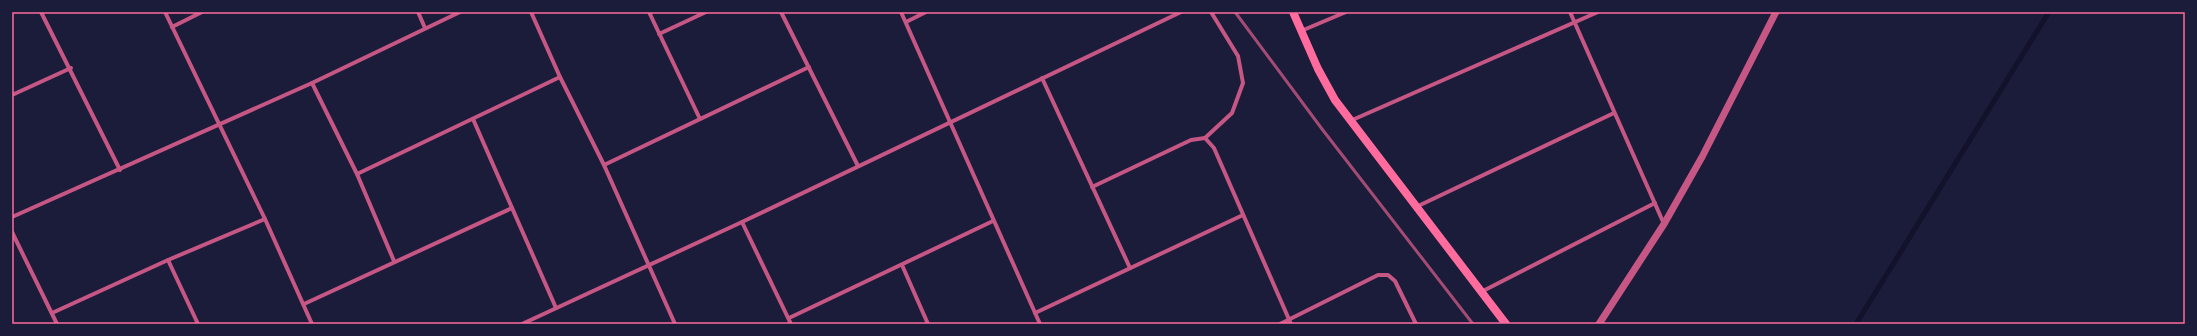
<svg xmlns="http://www.w3.org/2000/svg" width="2197" height="336" viewBox="0 0 2197 336" font-family="'Roboto Serif',serif">
	<rect width="100%" height="100%" fill="#1b1b3a"/>
	<g fill="none" stroke-linecap="round" stroke-linejoin="round">
		<path stroke="#12122b" stroke-width="5" d="M1856 324 2049 12"/>
		<g stroke="#c65784" stroke-width="4">
			<path d="M41 12 120 170"/>
			<path d="M165 12 265 219 312 324"/>
			<path d="M418 12 425 28"/>
			<path d="M531 12 560 77 604 165 675 324"/>
			<path d="M649 12 700 119"/>
			<path d="M781 12 858 166"/>
			<path d="M901 12 1040 324"/>
			<path d="M1570 12 1664 224"/>
			<path d="M906 22 926 12"/>
			<path d="M172 27 202 12"/>
			<path d="M1301 31 1346 12"/>
			<path d="M659 34 706 12"/>
			<path d="M1042 78 1130 268"/>
			<path d="M312 83 357 174 394 261"/>
			<path d="M12 95 71 68"/>
			<path d="M473 119 556 308"/>
			<path d="M1350 121 1598 12"/>
			<path d="M1205 138 1232 113 1243 83 1238 56 1211 12"/>
			<path d="M604 165 809 67"/>
			<path d="M357 174 560 77"/>
			<path d="M1092 187 1191 140 1205 138 1214 148 1291 324"/>
			<path d="M1416 207 1614 113"/>
			<path d="M12 217 312 83 460 12"/>
			<path d="M742 222 791 324"/>
			<path d="M12 232 57 324"/>
			<path d="M168 260 198 324"/>
			<path d="M902 265 928 324"/>
			<path d="M1481 292 1655 203"/>
			<path d="M304 304 512 208"/>
			<path d="M52 313 168 260 265 219"/>
			<path d="M1035 313 1243 215"/>
			<path d="M789 318 993 221"/>
			<path d="M522 324 742 222 1181 12"/>
			<path d="M1280 324 1378 275H1388L1395 281 1416 324"/>
		</g>
		<path stroke="#c65784" stroke-width="7" d="M1599 324 1664 224 1702 157 1776 12"/>
		<path stroke="#ff6b9d" stroke-width="8" d="M1293 12 1318 69 1335 100 1506 324"/>
		<path stroke="#a44b75" stroke-width="3" d="M1235 12 1322 129 1473 324"/>
	</g>
	<rect width="2197" height="336" fill="none" stroke="#1b1b3a" stroke-width="26"/>
	<rect x="13" y="13" width="2171" height="310" fill="none" stroke="#ff6b9d" stroke-width="1.5"/>
</svg>
